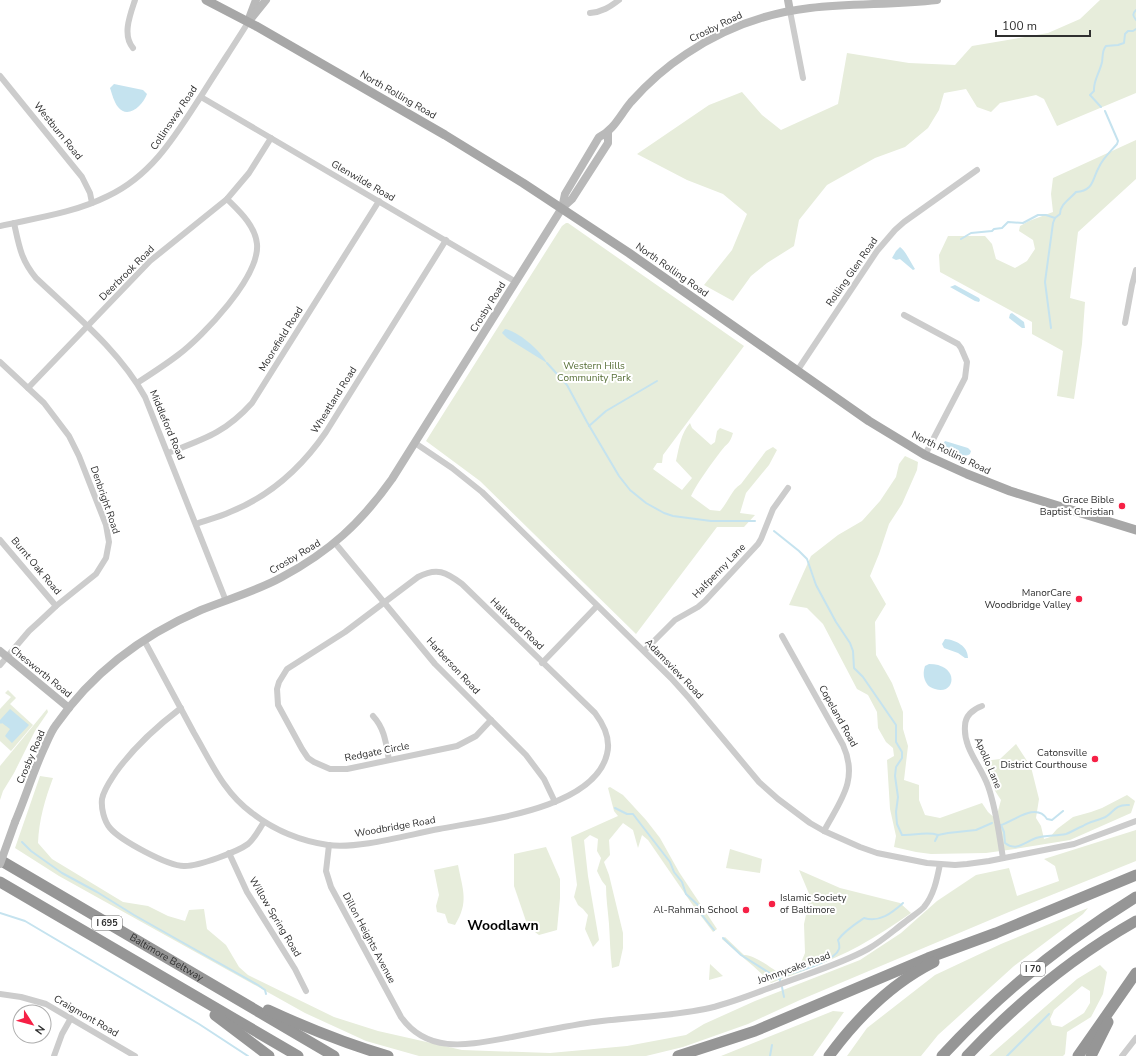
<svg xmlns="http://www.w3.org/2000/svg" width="1136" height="1056" viewBox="0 0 1136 1056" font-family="'Nunito Sans',sans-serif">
	<rect width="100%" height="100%" fill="#fff"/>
	<g fill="#e7eddb" fill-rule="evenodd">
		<path d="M1100 0H1136V93L1057 126 1044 99 1036 95 1000 103 991 112 977 107 966 89 944 93 939 110 928 128 905 147 875 158 827 185 799 220 794 246 767 263 751 276 733 301 704 285 732 250 747 214 723 194 687 180 637 154 709 105 742 92 762 115 781 130 838 104 847 53 909 63 955 65 972 46 1048 33 1080 19Z"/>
		<path d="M1136 140V179L1078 232 1070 298 1085 302 1082 344 1074 399 1057 396 1063 351 1032 334V322L940 272 939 255 948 236H985L992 244 996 259 1015 268 1027 261 1035 249 1033 240 1019 231 1020 226 1029 221 1053 212 1051 194 1053 178Z"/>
		<path d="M566 223H568L744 346 663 455 662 463H657L653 469 682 490 692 478 676 461C679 447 681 433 690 423L692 428 711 445 715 442 717 431 720 428 733 433C730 444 727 443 721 451 710 466 699 480 691 496L710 510 720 511C728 503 731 490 741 484L766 451 773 447 777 450 769 465 746 493 740 513 755 515 744 527H717L636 634 480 481 426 441 562 226Z"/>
		<path d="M905 456 918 462 917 470 902 504 889 524 879 554 870 576 886 604 875 622 876 655 892 683 903 712V729L908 746 904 780 919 785V800L925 815 940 818 982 803 988 812 998 821V811L1001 800C992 787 987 776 984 761L1000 759 1016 744 1031 767 1039 799 1036 818 1041 826 1044 839 1050 837 1057 829 1073 817 1091 812 1102 808 1127 795 1135 801 1131 813 1070 840 1015 849 986 853 931 854 916 852 894 847 896 836 890 809 887 760 894 756 893 748 886 742 878 728 877 712 868 695 857 689 823 624 807 608 789 605 811 556 838 535 862 521 880 501 896 477 899 464Z"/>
		<path d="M8 690 16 698 10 704 33 725 11 751 0 741V709L11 697 5 693Z"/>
		<path d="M47 709 48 712 35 731 14 773 3 791 0 800V766Z"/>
		<path d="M40 776 53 778C45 799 39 820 38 843L52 859 123 902 148 906 168 916 185 921 189 910 204 909 207 929 226 945 239 967 248 975 334 1017 378 1031 462 1050 550 1053 627 1046 686 1035 704 1024 755 1001 860 960 901 933 937 901 976 875 1009 868 1017 896 1059 881 1055 866 1044 859 1136 830V861L1009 912 800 1000 748 1024 683 1047 646 1056H419L366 1041 305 1013 59 876 15 848Z"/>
		<path d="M610 787 623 795 646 820 660 838 679 872 717 929 713 932 692 904 648 840 642 835 638 848 633 830 623 823 609 840 610 855 604 862 609 875 623 933V948L619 966 612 968C610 953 610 938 609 924 608 911 606 899 606 886L602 881 597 871 601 858 597 851 598 839 590 835 584 840 588 876 599 940 593 947 585 929 588 915 583 909 578 905 574 897 577 885 571 837 618 816 614 811 608 788Z"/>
		<path d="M546 847 560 879V898L557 930 539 935 528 927 514 886V854Z"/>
		<path d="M730 849 762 859 760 873 726 868Z"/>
		<path d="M458 865C463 891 469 902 455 925L448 923 445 914 437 912 436 906 439 895 434 870Z"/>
		<path d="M799 870 840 888 900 903 911 913C894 925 877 936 859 946 831 961 801 972 771 983 756 967 738 954 722 939L725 937 744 955C753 954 771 968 779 973L800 965 805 953 804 924 810 896Z"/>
		<path d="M1088 908 1083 914 1014 966 938 1035 921 1056H847L867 1028 935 975 1001 944Z"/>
		<path d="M710 964 723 976 709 980Z"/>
		<path d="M1100 965 1107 972 1103 994 1091 1017 1067 1032 1065 1054 1063 1056H989L1077 979ZM1082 986 1090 991V1003L1084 1013 1062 1027 1052 1025 1050 1019 1054 1010Z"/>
		<path d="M833 1011 844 1012 813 1056H721Z"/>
	</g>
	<g fill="#c5e3ef">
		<path d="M114 84 143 90 147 94C143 105 128 120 118 107 114 102 112 94 110 88Z"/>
		<path d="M900 247C905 250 911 263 915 269L913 270 900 259 896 260 892 258 896 251Z"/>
		<path d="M955 285 979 298 980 300 979 302 975 301 950 287Z"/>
		<path d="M1012 313 1024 322 1025 328H1022L1009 318 1010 314Z"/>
		<path d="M505 329C518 331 541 351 547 363L507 338 502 333Z"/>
		<path d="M945 441 968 448 971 451 970 454C963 459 951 451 944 447L943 444Z"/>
		<path d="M945 639C956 640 968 646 968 658H965L958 653 944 648 942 644Z"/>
		<path d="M929 664C960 664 956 696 935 689 932 688 929 687 927 684 923 678 923 672 925 666Z"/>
		<path d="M10 709 29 725 12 743 5 736 10 729 2 723 1 724 0 723V720Z"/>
	</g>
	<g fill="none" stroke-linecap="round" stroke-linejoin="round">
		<g stroke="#c5e3ef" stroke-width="2">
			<path d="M1136 10C1132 14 1133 16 1136 20"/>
			<path d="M1101 107 1090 95 1094 91C1093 81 1100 72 1102 62 1103 56 1102 50 1106 46L1118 45 1124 43 1125 34 1128 31H1133L1136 29"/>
			<path d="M961 239 971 233 992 231 994 229 1002 228 1008 222 1023 223 1038 215H1046L1055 218"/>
			<path d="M1051 328 1045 282 1053 223 1055 218 1060 214C1060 204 1070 199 1076 192 1094 191 1092 179 1099 167 1103 158 1111 151 1117 144L1118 141 1105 111"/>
			<path d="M547 363 567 385 587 422 619 476 630 490 646 503 664 513 673 516 711 521H755"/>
			<path d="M589 426 606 411 657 381"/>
			<path d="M774 531 799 551 807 559 816 585 836 622 850 643 853 651 854 668 863 677 896 725V742L902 752V758L896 767 895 776 898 797 896 812 897 824 902 835C913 836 926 831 938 835"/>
			<path d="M615 808 627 814H633L636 818 670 862 674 872 682 882 686 894 698 905 702 915 714 930"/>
			<path d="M999 825H1001L1004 832 1005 843C1016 852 1025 842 1036 838 1045 835 1056 836 1066 834 1072 832 1077 828 1083 826 1089 822 1096 821 1103 818 1113 815 1113 804 1129 805"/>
			<path d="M1001 825C1014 821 1036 802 1047 819L1052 820 1063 811"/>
			<path d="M935 841 938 835 948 833 976 830 992 823"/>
			<path d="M22 842 31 851 62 873 97 892 134 915 258 985 265 990 266 994"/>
			<path d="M0 913 25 921 199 1024 248 1056"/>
			<path d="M723 938 741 955 779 979"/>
			<path d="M780 981V978L783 976C795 972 835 962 839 949 840 946 839 943 838 940 844 931 855 924 864 918 879 923 892 913 903 903"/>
			<path d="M782 987 784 997"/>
			<path d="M770 1056 772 1045"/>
			<path d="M1007 1056 1049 1014"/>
		</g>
		<g stroke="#ccc" stroke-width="6">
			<path d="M790 11 803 78"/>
			<path d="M590 13C602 12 610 7 619 0"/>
			<path d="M133 48C122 35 130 15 135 0"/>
			<path d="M0 76 82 177 90 193 92 203"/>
			<path d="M201 97 516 282"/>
			<path d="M14 223C19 246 21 260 36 278 75 315 119 350 145 397L226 601"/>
			<path d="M0 226C36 218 74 213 108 196 153 175 177 133 203 93 218 69 234 45 249 21"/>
			<path d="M904 315 958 344 961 348 967 362 965 378 925 455"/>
			<path d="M1125 323 1132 285 1136 270"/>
			<path d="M0 362 44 403 69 436 79 456 106 525 109 542 106 558 96 574 56 606 40 621 29 631 0 665"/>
			<path d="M797 371 877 251 895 230 904 222 977 170"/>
			<path d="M137 383C151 374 165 365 178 355 203 336 260 277 257 244 255 225 239 211 227 199"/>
			<path d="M28 388 150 261 227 199 249 173 271 138"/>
			<path d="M415 443 452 468 482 492 671 678 689 698 759 782 778 799 810 823 824 831 860 847 877 853 927 863 955 865 967 864 989 861 1074 844 1136 821"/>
			<path d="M168 453C204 439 225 433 252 403L379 201"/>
			<path d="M196 524C207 520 219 517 230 512 270 496 302 467 326 432L446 240"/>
			<path d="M0 540 56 606"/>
			<path d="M335 543 435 664 526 755 544 779 555 802"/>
			<path d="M782 636 843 745C859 780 840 801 824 831"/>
			<path d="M144 640C161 671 177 702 194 733 211 762 224 793 252 813 274 830 301 841 328 845 359 849 407 835 439 829 485 820 594 809 607 754 611 739 604 725 595 713L462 584C446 572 437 567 418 577L345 632 287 669 279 682 277 689 278 705 302 749 308 758 314 762 330 769H347L457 746 476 736 491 720"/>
			<path d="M644 651 675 620 698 607 705 601 758 544 761 539 773 509 788 488"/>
			<path d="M542 663 597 606"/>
			<path d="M982 706C973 709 965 716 965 726 963 748 981 766 988 786 996 808 999 834 1003 858"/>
			<path d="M181 708C156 727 134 747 116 772 111 780 104 789 102 799 101 808 104 821 110 828 120 840 169 867 185 866 199 866 237 852 248 844 255 838 259 829 264 822"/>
			<path d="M373 716C385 729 386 744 389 760"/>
			<path d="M329 845 326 871 331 887 401 1017C429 1056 472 1044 512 1037 537 1032 562 1027 587 1023 626 1017 667 1017 705 1009 729 1004 752 994 775 986 806 974 839 965 868 949 882 941 893 931 905 922 911 917 918 913 924 907 934 895 937 879 940 864"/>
			<path d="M229 853 247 892 295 969 306 991"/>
			<path d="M0 994 21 997 46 1004 135 1056"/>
			<path d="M54 1056 62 1034 71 1018"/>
			<path d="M1122 1056 1136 1038"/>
		</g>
		<g stroke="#b9b9b9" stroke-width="8">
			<path d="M788 0 790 11"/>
			<path d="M250 16 256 0"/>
			<path d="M249 21 266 0"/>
			<path d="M562 208 565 194 599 137C614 130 620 115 631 102 647 84 666 67 686 54 723 29 766 13 810 8 852 3 895 5 937 0"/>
			<path d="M0 651 69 708"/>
			<path d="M15 822C26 796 34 769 46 744 49 737 52 730 56 725 92 673 143 635 201 610 228 599 257 591 282 577 329 552 361 523 392 479L562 208 572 199 608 143V133"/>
		</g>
		<path stroke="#a7a7a7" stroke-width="9" d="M206 0 256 26 445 135 523 183 629 253 869 421 925 455 967 474 1010 491 1136 530"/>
		<g stroke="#969696" stroke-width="11">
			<path id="s1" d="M0 860 334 1056"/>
			<path d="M0 882 298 1056"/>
			<path d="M268 1010C307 1028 347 1044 388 1056"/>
			<path d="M215 1015 269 1056"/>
			<path d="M678 1056 755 1031 928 958 996 933 1136 875"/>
			<path d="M829 1056C857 1018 892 983 934 962"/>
			<path d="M942 1056C1000 993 1063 942 1136 897"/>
			<path d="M967 1056C1016 1004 1074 956 1136 921"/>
			<path d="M1078 1056 1136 973"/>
			<path d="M1091 1056 1108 1022"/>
		</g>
		<path stroke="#b9b9b9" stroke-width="8" d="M0 864 15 822"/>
	</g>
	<g fill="#f62045" stroke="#fff" stroke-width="1.5">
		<circle cx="1122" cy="506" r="4"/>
		<circle cx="1079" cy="599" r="4"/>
		<circle cx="1095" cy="759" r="4"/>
		<circle cx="772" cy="904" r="4"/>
		<circle cx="746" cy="910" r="4"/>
	</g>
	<g text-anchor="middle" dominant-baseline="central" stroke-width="4" stroke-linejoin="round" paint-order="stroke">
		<g fill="#fff" stroke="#6d6d6d" stroke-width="1">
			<rect x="92" y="916" width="30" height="14" rx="3"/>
			<rect x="1021" y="962" width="24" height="14" rx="3"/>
		</g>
		<g font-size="9" font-weight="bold" fill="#2f2f2f">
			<text x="107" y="923">I 695</text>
			<text x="1033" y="969">I 70</text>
		</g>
		<g font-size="10" fill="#2f2f2f" stroke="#fff">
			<text transform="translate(716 27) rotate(-26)">Crosby Road</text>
			<text transform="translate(398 95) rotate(30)">North Rolling Road</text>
			<text transform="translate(174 118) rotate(-56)">Collinsway Road</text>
			<text transform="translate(58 131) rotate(51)">Westburn Road</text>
			<text transform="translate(363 181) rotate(30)">Glenwilde Road</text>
			<text transform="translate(672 270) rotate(35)">North Rolling Road</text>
			<text transform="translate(852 272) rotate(-55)">Rolling Glen Road</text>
			<text transform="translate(127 273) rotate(-45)">Deerbrook Road</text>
			<text transform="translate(488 307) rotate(-58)">Crosby Road</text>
			<text transform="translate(281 339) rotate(-58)">Moorefield Road</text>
			<text transform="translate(334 400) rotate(-58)">Wheatland Road</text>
			<text transform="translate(167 425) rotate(67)">Middleford Road</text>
			<text transform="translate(951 453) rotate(26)">North Rolling Road</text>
			<text transform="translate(105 500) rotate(71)">Denbright Road</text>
			<text transform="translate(295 557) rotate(-31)">Crosby Road</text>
			<text transform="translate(36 566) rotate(50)">Burnt Oak Road</text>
			<text transform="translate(719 571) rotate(-46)">Halfpenny Lane</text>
			<text transform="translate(517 624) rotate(44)">Hallwood Road</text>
			<text transform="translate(453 666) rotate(47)">Harberson Road</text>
			<text transform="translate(674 669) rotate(46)">Adamsview Road</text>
			<text transform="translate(41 672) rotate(39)">Chesworth Road</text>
			<text transform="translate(838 716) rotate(61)">Copeland Road</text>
			<text transform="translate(377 752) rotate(-11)">Redgate Circle</text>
			<text transform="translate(31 757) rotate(-67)">Crosby Road</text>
			<text transform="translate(988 763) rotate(67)">Apollo Lane</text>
			<text transform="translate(395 827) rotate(-10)">Woodbridge Road</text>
			<text transform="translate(275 917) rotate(59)">Willow Spring Road</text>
			<text transform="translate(369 938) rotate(62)">Dillon Heights Avenue</text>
			<text stroke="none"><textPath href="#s1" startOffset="193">Baltimore Beltway</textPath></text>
			<text transform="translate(794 968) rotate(-20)">Johnnycake Road</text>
			<text transform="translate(86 1016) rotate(30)">Craigmont Road</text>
		</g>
		<g font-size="10" fill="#576f37" stroke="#fff">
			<text x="594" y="366">Western Hills<tspan x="594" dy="12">Community Park</tspan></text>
		</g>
		<g font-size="10" fill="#2f2f2f" stroke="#fff" text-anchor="end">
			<text x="1114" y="500">Grace Bible<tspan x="1114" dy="12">Baptist Christian</tspan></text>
			<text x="1071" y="593">ManorCare<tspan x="1071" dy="12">Woodbridge Valley</tspan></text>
			<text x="1087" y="753">Catonsville<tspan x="1087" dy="12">District Courthouse</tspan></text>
			<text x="780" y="898" text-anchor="start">Islamic Society<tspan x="780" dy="12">of Baltimore</tspan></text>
			<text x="738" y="910">Al-Rahmah School</text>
		</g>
		<g font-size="14" font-weight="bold" fill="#000" stroke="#fff">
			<text x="503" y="925">Woodlawn</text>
		</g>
	</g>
	<g transform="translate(32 1024) rotate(126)"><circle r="19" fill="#ffffff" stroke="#acacac"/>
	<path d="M0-3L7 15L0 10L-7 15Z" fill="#f62045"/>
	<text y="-6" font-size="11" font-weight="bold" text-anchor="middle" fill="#2f2f2f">N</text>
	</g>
	<path d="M996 30v6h94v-6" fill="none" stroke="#2f2f2f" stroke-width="2"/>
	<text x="1002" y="30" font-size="12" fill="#2f2f2f" stroke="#ffffff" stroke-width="3" paint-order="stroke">100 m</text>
</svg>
